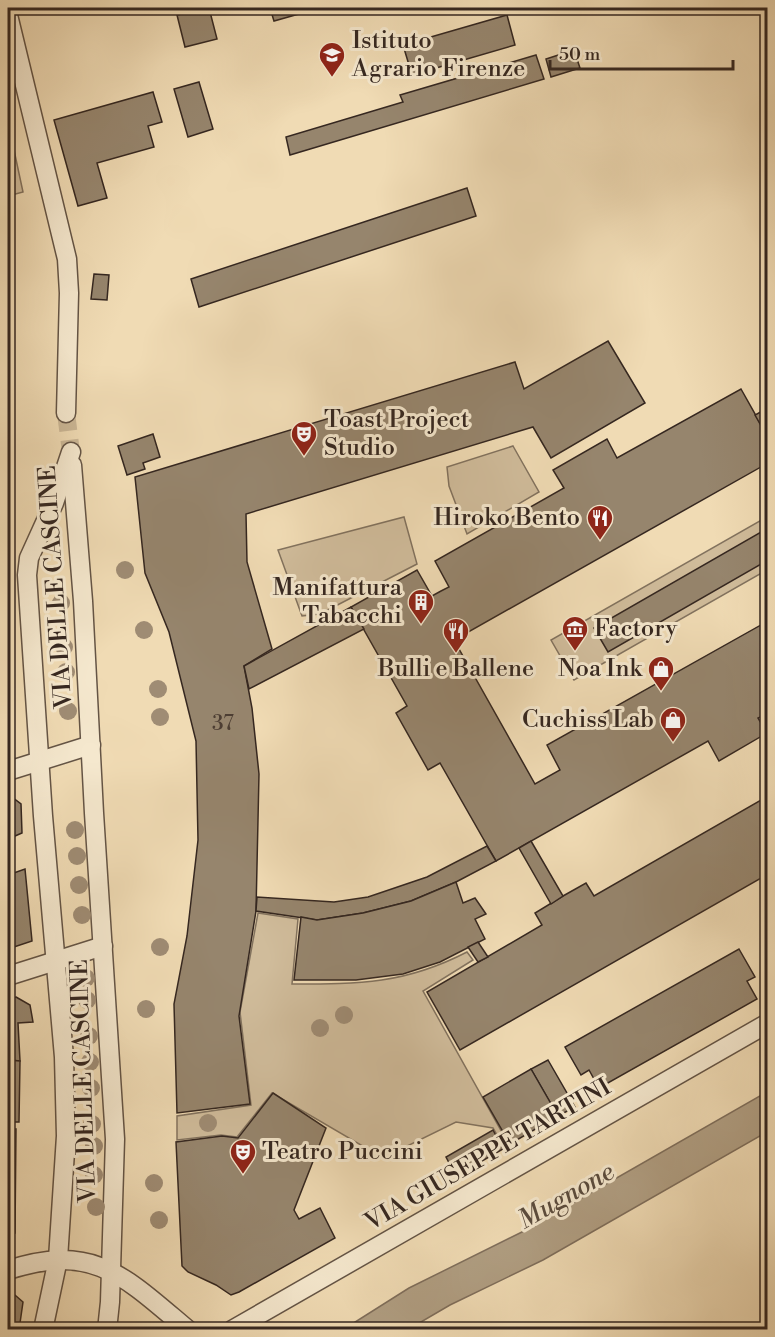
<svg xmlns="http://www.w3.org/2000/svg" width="775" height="1337" viewBox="0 0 775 1337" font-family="'Libre Bodoni',serif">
	<rect width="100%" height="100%" fill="#f0dbb4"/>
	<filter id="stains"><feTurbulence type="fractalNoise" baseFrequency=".00333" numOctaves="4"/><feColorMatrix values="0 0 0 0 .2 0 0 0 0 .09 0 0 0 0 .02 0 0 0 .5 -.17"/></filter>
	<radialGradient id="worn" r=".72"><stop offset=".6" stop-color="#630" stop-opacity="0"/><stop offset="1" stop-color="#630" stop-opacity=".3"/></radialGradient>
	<g fill="#d0bc9b" stroke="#82725e" stroke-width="1.5">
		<path d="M8 122 23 192 8 196Z"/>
		<path d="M513 446 539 492 467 534 449 486 447 467Z"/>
		<path d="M404 517 417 564 320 614 302 616 278 550Z"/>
		<path d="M767 517V570L574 680 551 640Z"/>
		<path d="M258 913 298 919 292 984C360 984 405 984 467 952L473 960 423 991 509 1145 504 1147 493 1128 456 1122 383 1158 272 1093 237 1137 221 1135 177 1140V1116L251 1105 240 1012Z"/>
	</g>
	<path fill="#b09e82" stroke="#7f6e5b" stroke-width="1.5" d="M767 1092V1132L543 1260 450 1305 409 1329H344L409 1288 524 1231Z"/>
	<g fill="#96856d" stroke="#352720" stroke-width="1.5">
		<path d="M209 8 217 39 185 47 177 15Z"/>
		<path d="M270 8H297L299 14 274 21Z"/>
		<path d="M507 15 515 45 412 75 403 45Z"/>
		<path d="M574 50 580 68 551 77 546 59Z"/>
		<path d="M536 55 544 79 290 155 286 137 403 102 400 95Z"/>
		<path d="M199 82 213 129 188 137 174 89Z"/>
		<path d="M153 92 162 122 148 126 154 147 97 163 107 198 78 206 54 120Z"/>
		<path d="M467 188 476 216 199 307 191 279Z"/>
		<path d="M94 274 109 275 107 300 91 299Z"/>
		<path d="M608 341 645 403 551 458 533 427 246 514 247 562 272 649 244 666 252 708 259 774 256 911 239 1016 250 1104 177 1113 174 1004 187 936 198 840 196 741 169 632 145 573 135 477 515 362 524 389Z"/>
		<path d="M741 389 768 437V463L454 640 535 784 560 770 547 745 768 621V713L758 718 767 733 719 761 708 741 496 861 440 763 428 770 396 713 407 706 351 607 417 570 432 596 441 591 449 587 435 561 564 488 553 470 607 439 617 458Z"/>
		<path d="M768 408V430L764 431 755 415Z"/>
		<path d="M153 434 160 457 143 463 145 469 127 475 118 446Z"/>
		<path d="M768 528V560L608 652 594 628Z"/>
		<path d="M351 607 364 629 249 689 244 666Z"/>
		<path d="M8 794 21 804 22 833 8 839Z"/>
		<path d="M768 796V874L460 1050 427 992 542 925 535 913 563 896 586 883 594 896Z"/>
		<path d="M531 841 563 896 551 904 519 848Z"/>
		<path d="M487 846 496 861 456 882 411 901 363 913 317 920 256 911 257 897 334 902 368 897 427 877Z"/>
		<path d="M25 869 32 941 8 949V875Z"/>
		<path d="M456 882 463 903 475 898 486 914 475 919 485 939 440 962 403 974 356 980H294L301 917 317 920 363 913 411 901Z"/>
		<path d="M478 942 488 957 478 962 468 947Z"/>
		<path d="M739 949 755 977 747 981 757 999 599 1088 589 1070 581 1075 565 1047Z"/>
		<path d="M16 997 30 1005 33 1022 18 1023 20 1061 8 1060V999Z"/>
		<path d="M8 1060 20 1061 19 1122H8Z"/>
		<path d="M548 1060 575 1107 558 1116 531 1069Z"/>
		<path d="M531 1069 558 1116 510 1144 483 1097Z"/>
		<path d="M273 1093 326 1128 294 1210 299 1219 320 1208 335 1238 239 1292 231 1295 216 1285 188 1272 182 1266 176 1142 222 1136 238 1138Z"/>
		<path d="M8 1129H16L15 1233H8Z"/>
		<path d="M493 1130 503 1149 456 1176 446 1157Z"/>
		<path d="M8 1289 23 1302 19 1330H8Z"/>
		<path d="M767 1292 768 1330H764Z"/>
	</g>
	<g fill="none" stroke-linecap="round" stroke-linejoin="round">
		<path stroke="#cbb796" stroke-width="18" stroke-dasharray="18 9" stroke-linecap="butt" d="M66 413 71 452"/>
		<g stroke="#645445" stroke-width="21">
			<g id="minor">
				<path d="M8 15 67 259 69 293 66 413"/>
				<path d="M72 465 83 601 94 813 115 1139 110 1302 107 1330"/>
				<path d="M8 771 91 745"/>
				<path d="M8 976 103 946"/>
				<path d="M8 1270C94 1242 125 1277 188 1330"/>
				<path d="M43 1330 58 1259 66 1136 64 1057 43 816 27 575 29 558 54 503 71 452"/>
				<path d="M232 1330 768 1023"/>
			</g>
		</g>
		<use href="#minor" stroke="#f5e8ce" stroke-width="18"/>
	</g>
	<g fill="#9f8c74">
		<circle cx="125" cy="570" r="9"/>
		<circle cx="61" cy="603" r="9"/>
		<circle cx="144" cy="630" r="9"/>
		<circle cx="64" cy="647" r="9"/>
		<circle cx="66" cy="672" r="9"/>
		<circle cx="158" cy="689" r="9"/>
		<circle cx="68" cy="711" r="9"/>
		<circle cx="160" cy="717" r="9"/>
		<circle cx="75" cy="830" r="9"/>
		<circle cx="77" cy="856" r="9"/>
		<circle cx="79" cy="885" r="9"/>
		<circle cx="82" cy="915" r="9"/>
		<circle cx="160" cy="947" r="9"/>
		<circle cx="86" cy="978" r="9"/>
		<circle cx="87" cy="1000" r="9"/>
		<circle cx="146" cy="1009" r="9"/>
		<circle cx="344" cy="1015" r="9"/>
		<circle cx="320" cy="1028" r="9"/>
		<circle cx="89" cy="1036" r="9"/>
		<circle cx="90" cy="1062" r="9"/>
		<circle cx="91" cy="1088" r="9"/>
		<circle cx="208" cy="1123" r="9"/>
		<circle cx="92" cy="1124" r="9"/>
		<circle cx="94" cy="1146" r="9"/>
		<circle cx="94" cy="1175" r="9"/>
		<circle cx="154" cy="1183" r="9"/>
		<circle cx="96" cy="1207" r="9"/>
		<circle cx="159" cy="1220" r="9"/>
	</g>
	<defs>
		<g id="school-pin" transform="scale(1.35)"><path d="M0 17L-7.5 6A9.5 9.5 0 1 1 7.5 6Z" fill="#8f2418" stroke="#f5e8ce"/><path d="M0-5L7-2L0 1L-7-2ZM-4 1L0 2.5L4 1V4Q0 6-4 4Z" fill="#fff"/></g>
		<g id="theatre-pin" transform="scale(1.35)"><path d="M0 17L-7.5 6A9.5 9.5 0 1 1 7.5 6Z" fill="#8f2418" stroke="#f5e8ce"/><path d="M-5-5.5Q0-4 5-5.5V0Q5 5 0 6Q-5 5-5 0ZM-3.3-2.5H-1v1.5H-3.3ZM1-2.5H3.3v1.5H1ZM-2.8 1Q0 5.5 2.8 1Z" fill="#fff"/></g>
		<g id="restaurant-pin" transform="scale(1.35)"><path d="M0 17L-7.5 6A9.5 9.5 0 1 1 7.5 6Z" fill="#8f2418" stroke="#f5e8ce"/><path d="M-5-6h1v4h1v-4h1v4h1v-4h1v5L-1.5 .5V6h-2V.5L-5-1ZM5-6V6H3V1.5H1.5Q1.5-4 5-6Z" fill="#fff"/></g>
		<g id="building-pin" transform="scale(1.35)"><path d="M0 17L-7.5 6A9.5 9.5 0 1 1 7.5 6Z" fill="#8f2418" stroke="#f5e8ce"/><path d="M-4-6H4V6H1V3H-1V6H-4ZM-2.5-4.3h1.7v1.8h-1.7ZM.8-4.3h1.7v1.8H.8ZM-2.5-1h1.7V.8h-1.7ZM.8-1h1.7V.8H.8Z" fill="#fff"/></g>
		<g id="museum-pin" transform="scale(1.35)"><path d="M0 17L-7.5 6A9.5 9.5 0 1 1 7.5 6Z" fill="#8f2418" stroke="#f5e8ce"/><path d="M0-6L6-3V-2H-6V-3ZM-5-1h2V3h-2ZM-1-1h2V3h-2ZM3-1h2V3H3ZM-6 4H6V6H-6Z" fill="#fff"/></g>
		<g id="shop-pin" transform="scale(1.35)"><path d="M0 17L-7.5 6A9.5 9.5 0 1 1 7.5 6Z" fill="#8f2418" stroke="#f5e8ce"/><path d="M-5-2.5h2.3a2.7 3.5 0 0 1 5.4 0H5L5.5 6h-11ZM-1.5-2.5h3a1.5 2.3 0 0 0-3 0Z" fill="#fff"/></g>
	</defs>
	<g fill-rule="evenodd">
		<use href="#school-pin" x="332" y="55"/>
		<use href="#theatre-pin" x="304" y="434"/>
		<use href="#restaurant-pin" x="600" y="518"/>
		<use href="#building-pin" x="421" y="602"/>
		<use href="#museum-pin" x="575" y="629"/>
		<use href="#restaurant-pin" x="456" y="631"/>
		<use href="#shop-pin" x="661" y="669"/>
		<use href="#shop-pin" x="673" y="720"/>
		<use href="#theatre-pin" x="243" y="1152"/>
	</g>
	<g text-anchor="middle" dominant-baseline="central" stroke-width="6" stroke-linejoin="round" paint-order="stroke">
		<g font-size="21" fill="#4d3e33">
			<text x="223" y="724">37</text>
		</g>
		<g font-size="24" fill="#352720" stroke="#f5e8ce" text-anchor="start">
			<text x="352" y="41">Istituto<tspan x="352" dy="28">Agrario Firenze</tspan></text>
			<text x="324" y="420">Toast Project<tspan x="324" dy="28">Studio</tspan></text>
			<text x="580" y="518" text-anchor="end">Hiroko Bento</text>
			<text x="402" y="588" text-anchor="end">Manifattura<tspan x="402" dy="28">Tabacchi</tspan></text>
			<text x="594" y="629">Factory</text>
			<text x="456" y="669" text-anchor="middle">Bulli e Ballene</text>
			<text x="642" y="669" text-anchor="end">Noa Ink</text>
			<text x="654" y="720" text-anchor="end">Cuchiss Lab</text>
			<text x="262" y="1152">Teatro Puccini</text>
		</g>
		<g font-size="24" fill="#352720" stroke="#f5e8ce">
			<text transform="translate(56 587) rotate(-94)">VIA DELLE CASCINE</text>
			<text transform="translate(84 1081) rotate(-92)">VIA DELLE CASCINE</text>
			<text transform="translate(488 1155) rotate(-30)">VIA GIUSEPPE TARTINI</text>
		</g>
		<g font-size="26" font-style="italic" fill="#5a4b3d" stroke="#f5e8ce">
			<text transform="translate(566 1196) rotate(-30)">Mugnone</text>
		</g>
	</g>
	<rect width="775" height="1337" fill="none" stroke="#f0dbb4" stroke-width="30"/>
	<rect x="9" y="9" width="757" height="1319" fill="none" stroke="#352720" stroke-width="3"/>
	<rect x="15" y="15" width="745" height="1307" fill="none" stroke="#352720" stroke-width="1.5"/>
	<path d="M550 60v9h183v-9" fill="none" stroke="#352720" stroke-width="3"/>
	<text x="559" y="60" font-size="18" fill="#352720" stroke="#f5e8ce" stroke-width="4.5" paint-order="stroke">50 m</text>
	<rect width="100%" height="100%" filter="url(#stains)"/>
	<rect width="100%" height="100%" fill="url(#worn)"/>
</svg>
